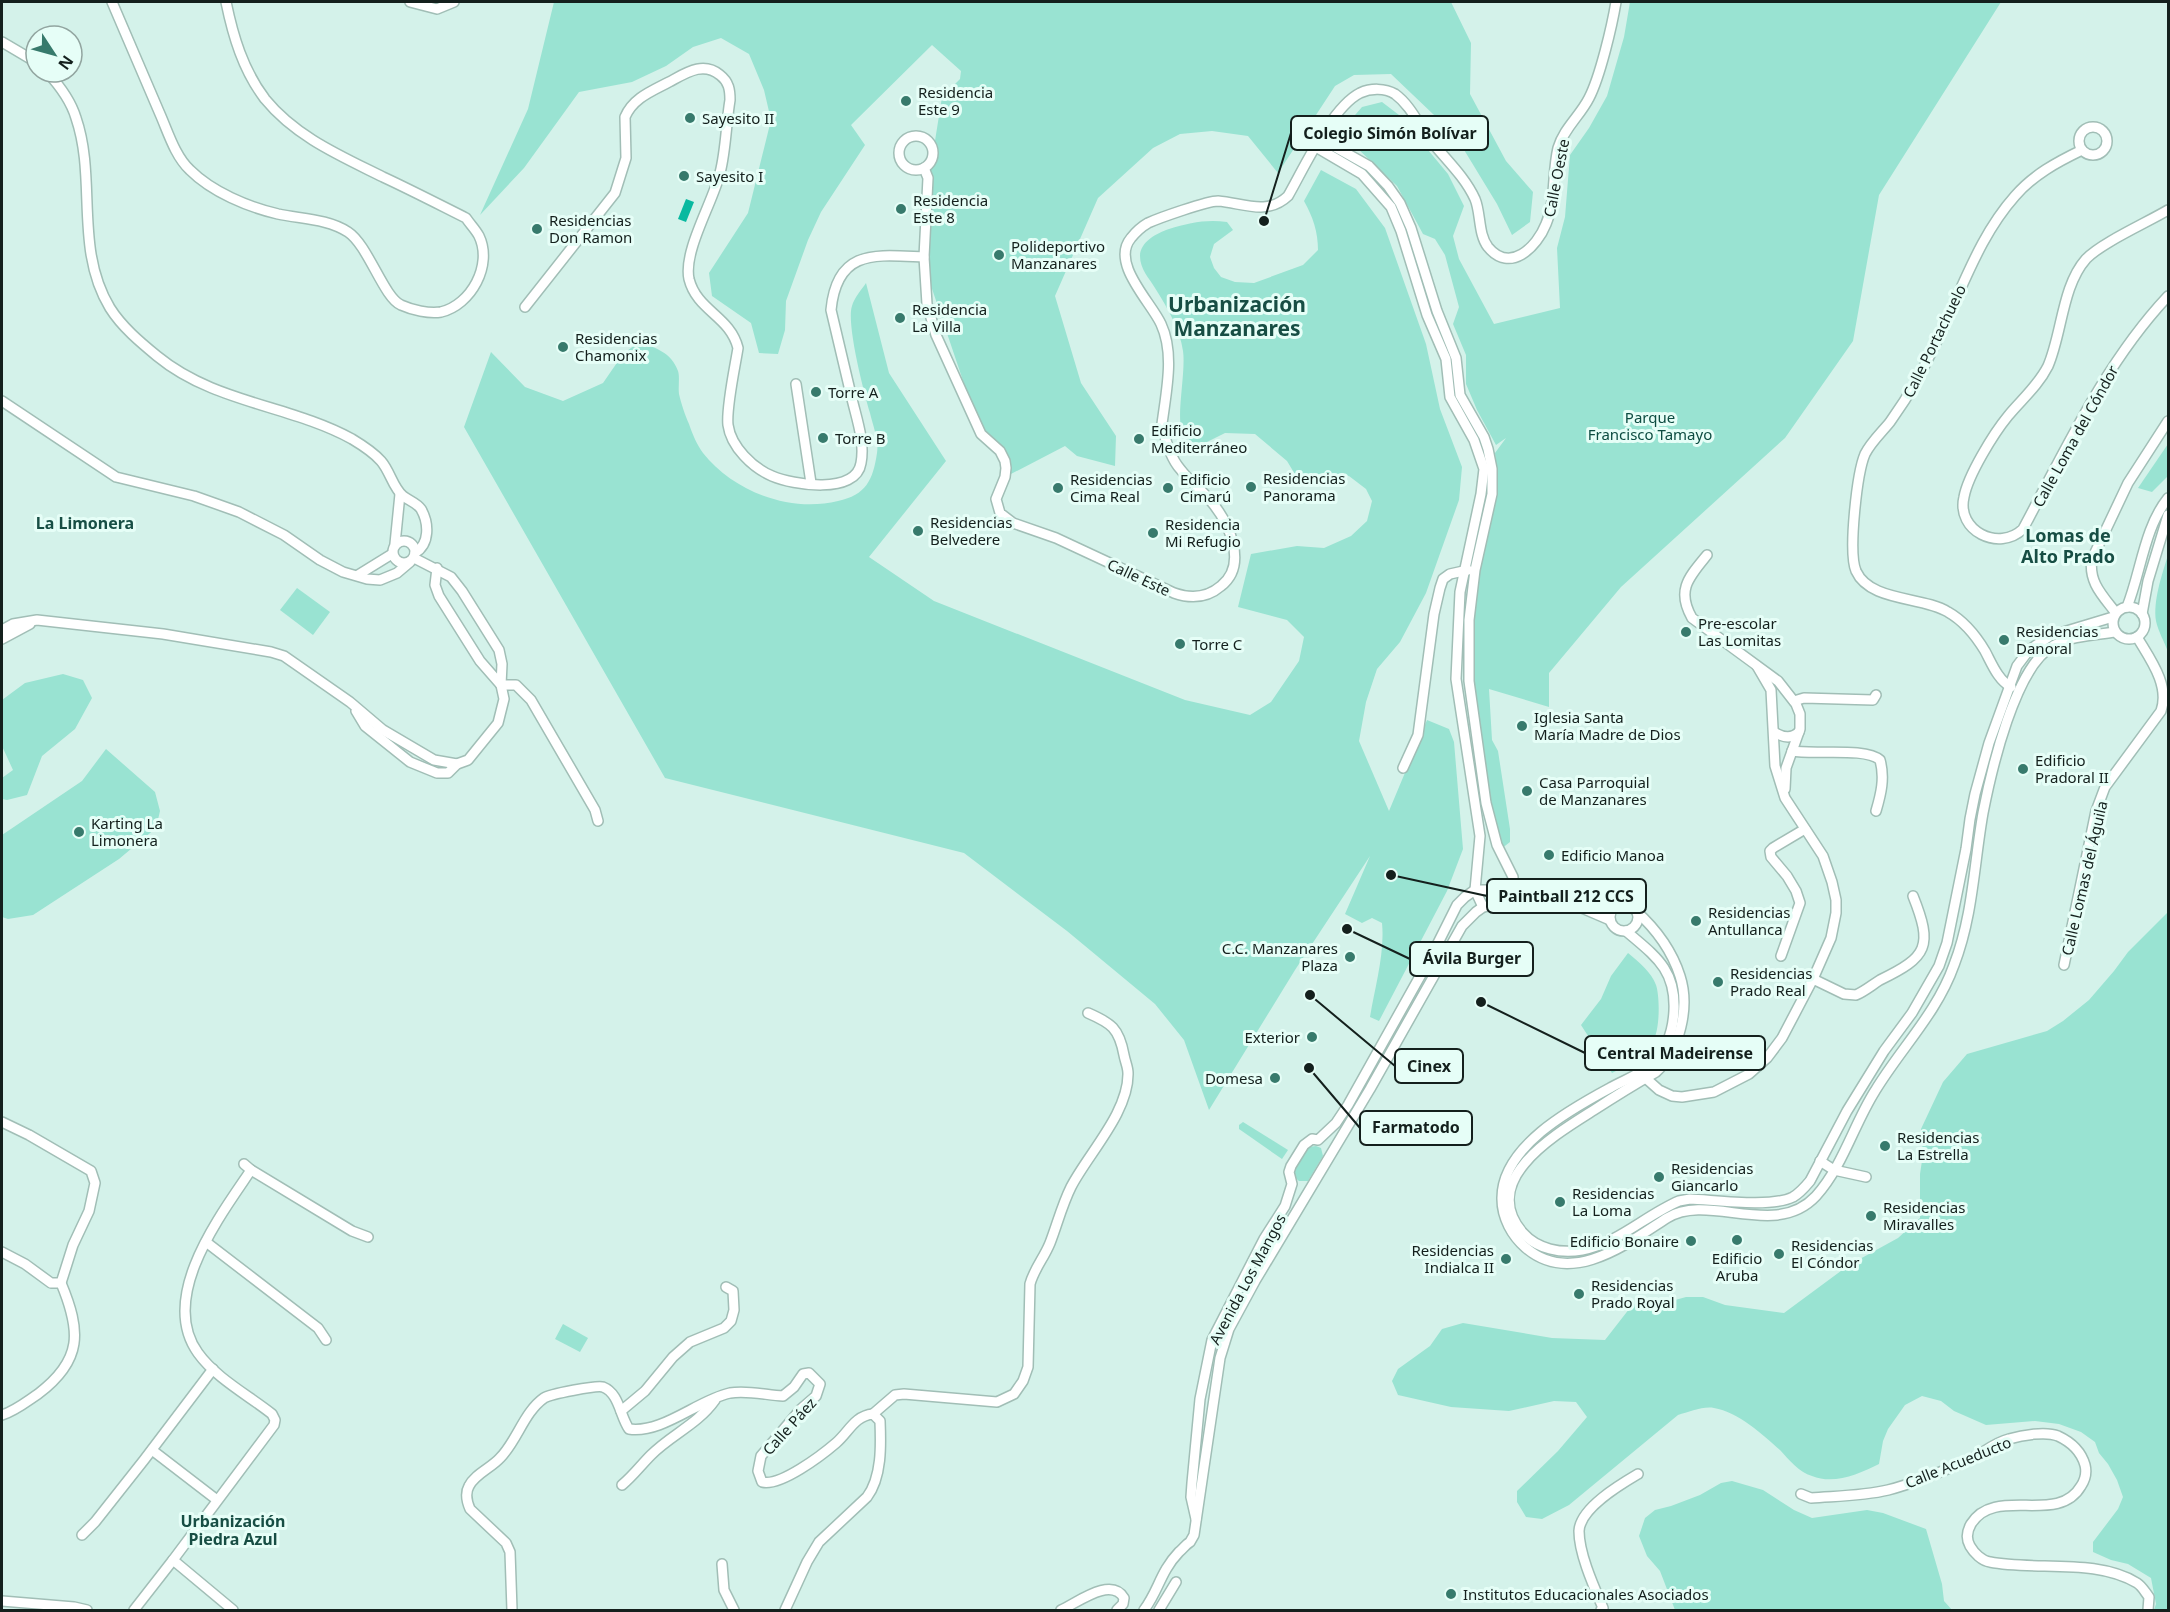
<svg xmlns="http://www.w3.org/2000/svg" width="2170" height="1612" viewBox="0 0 2170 1612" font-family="'Noto Sans',sans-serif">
	<rect width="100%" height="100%" fill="#d4f2ea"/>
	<g fill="#99e3d2">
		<path d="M554 2H1451L1471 43 1470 94 1506 161 1533 192 1530 222 1512 235 1497 204 1455 135 1391 74 1354 75 1335 86 1278 173 1248 136 1212 131 1180 134 1153 148 1098 198 1055 296 1081 383 1116 436 1115 466 1077 456 1065 446 1009 475 1000 451 981 434 925 268 930 172 942 97 960 79 961 71 932 45 851 125 865 145 821 212 808 240 786 301 785 330 778 354 759 353 751 323 712 296 709 273 748 213 771 120 764 90 749 54 721 38 693 47 666 66 632 82 579 92 524 168 480 215 528 109Z"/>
		<path d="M1630 2H2001L1879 195 1853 341 1785 438 1621 587 1549 673V707L1489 689 1492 740 1498 751 1510 829V842L1501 849 1491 843 1475 747 1469 610 1496 468 1495 453 1506 438 1496 445 1477 410 1466 384V355L1453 324 1459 307 1445 255 1435 239 1423 234 1397 186 1357 148 1342 130 1362 107 1382 102 1399 115 1448 174 1464 206 1453 236 1459 259 1494 324 1560 308 1557 248 1565 217 1570 155 1589 128 1607 96 1624 37Z"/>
		<path d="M1321 170 1356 189 1385 228 1426 344 1440 409 1462 467 1459 500 1426 593 1400 642 1377 669 1366 702 1359 741 1389 811 1427 720 1449 729 1454 742 1463 849 1447 891 1379 1021 1370 1017C1375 987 1385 953 1382 923L1372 918 1362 923 1345 914 1370 856 1295 970 1209 1110 1184 1040 1155 1004 1067 931 964 853 665 778 464 427 491 352 525 387 563 401 603 383 623 354 639 342C656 348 671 352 678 371 680 377 678 387 679 394 681 403 685 415 689 424 692 433 697 445 703 453 733 491 789 513 838 501 866 495 873 480 877 453 879 440 873 426 870 413 864 393 846 323 852 306 854 298 862 289 866 283L889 373 946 461 869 557 934 601 1185 700 1250 715 1271 702 1299 661 1304 637 1287 620 1238 607 1251 554 1297 546 1324 548 1351 536 1367 521 1372 501 1366 489 1349 476 1321 474 1299 481 1287 461 1255 434 1225 433 1197 447C1193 442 1184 436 1182 430 1176 417 1186 371 1183 351 1180 329 1167 307 1155 288 1149 278 1140 269 1140 256 1140 242 1157 233 1169 229 1189 223 1206 219 1227 222L1233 230 1214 244 1210 257 1214 268 1221 277 1235 282 1254 283 1303 265 1318 250C1318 232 1313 217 1304 201Z"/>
		<path d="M2168 444V476L2152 492 2138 488Z"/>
		<path d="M2168 555V652C2165 643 2158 631 2156 621 2153 600 2162 575 2168 555Z"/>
		<path d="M297 588 330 612 313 635 280 610Z"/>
		<path d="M63 674 83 680 92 698 75 729 42 756 27 795 7 800 2 799V778L13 770 2 746V700L25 683Z"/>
		<path d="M106 749 155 792 160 811 156 828 119 859 33 915 8 919 2 917V835L82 781Z"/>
		<path d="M2168 912V1610H2154L2156 1604 2151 1578 2128 1564 2111 1560 2093 1552V1542L2118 1509 2123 1497 2117 1480 2108 1464 2099 1453 2095 1442 2081 1432 2059 1424 2035 1421 1986 1425 1954 1411 1941 1401 1922 1396 1905 1405 1888 1429 1883 1441 1879 1464C1859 1474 1834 1485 1812 1476 1799 1472 1789 1460 1780 1450 1762 1434 1738 1412 1714 1408 1703 1406 1689 1412 1678 1415L1569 1505 1542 1519 1526 1517 1517 1502V1491L1558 1451 1587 1417 1576 1402 1554 1401 1509 1411 1451 1407 1398 1395 1392 1381 1398 1369 1430 1346 1442 1329 1463 1323 1552 1338 1605 1340 1633 1304 1668 1302 1686 1297H1703L1725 1305 1784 1313 1849 1265 1898 1238 1920 1218V1174L1923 1154 1921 1129 1943 1082 1967 1054 2047 1031 2063 1021 2089 1000 2114 971 2128 952Z"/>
		<path d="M1628 953C1638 961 1652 973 1656 985 1660 997 1660 1030 1653 1041 1643 1057 1628 1065 1612 1073L1581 1025 1601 999 1611 976Z"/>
		<path d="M1243 1122 1288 1150 1282 1159 1239 1129V1125Z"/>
		<path d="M1316 1146 1321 1148 1323 1156 1308 1181H1299L1292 1175V1172L1308 1147Z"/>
		<path d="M563 1324 588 1338 580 1352 555 1339Z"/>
		<path d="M1732 1481 1763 1490 1794 1510 1812 1518 1867 1510 1883 1513 1926 1529 1942 1584 1944 1601 1952 1610H1675L1660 1571 1647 1556 1639 1536 1645 1518 1655 1510 1671 1506 1700 1495 1721 1483Z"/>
	</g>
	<path fill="#09b9a0" d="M686 199 694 202 686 222 678 219Z"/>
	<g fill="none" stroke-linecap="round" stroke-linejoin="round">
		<g stroke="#a1beb6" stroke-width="12">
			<g id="minor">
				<path d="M112 2C128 39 144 77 160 114 168 132 175 156 190 170 212 192 248 207 278 214 302 219 328 219 348 232 368 245 384 298 401 305 412 310 429 314 441 312 471 305 493 265 479 236 476 230 470 224 466 218 438 204 411 190 383 177 341 156 296 137 265 99 243 70 233 36 226 2"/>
				<path d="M410 2 437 9 454 2"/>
				<path d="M2 42 36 62"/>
				<path d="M47 72C59 85 71 101 76 118 97 179 74 249 110 308 122 327 140 342 157 356 214 403 290 405 352 439 362 445 374 453 381 461 390 471 393 488 403 496 408 500 417 503 421 509 429 523 430 544 415 553"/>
				<circle cx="2093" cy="141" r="14"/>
				<circle cx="916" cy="153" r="17"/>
				<path d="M1321 139 1369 166 1388 186 1400 203 1411 228 1437 311 1456 358 1460 395 1484 437 1488 449 1492 469V494L1475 570 1469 620V681L1486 803 1497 845 1513 877V895"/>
				<path d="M1316 147 1362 174 1391 207 1401 231 1427 315 1446 359 1450 397 1474 440 1484 469 1481 494 1460 592 1456 679 1480 836 1475 890 1483 907"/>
				<path d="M924 168 928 178 924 257 927 304 936 335 981 434 1000 451 1005 461 1006 468 1005 477 996 499 1000 513 1013 523 1056 538 1174 593C1191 599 1207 598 1221 586 1249 564 1228 521 1210 500 1201 489 1189 481 1181 470 1170 458 1165 439 1162 424 1166 392 1175 354 1161 324 1151 302 1110 263 1131 238 1135 233 1141 227 1148 223 1159 218 1207 201 1218 201 1243 203 1267 216 1288 196 1304 168 1332 107 1360 93 1371 88 1385 88 1395 94 1410 105 1418 123 1428 137 1444 158 1464 175 1475 199 1481 213 1478 234 1488 247 1510 274 1537 247 1546 224 1556 200 1552 173 1558 148 1564 128 1580 116 1589 98 1600 77 1612 26 1616 2"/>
				<path d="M2168 210C2148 222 2101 243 2086 259 2062 286 2062 334 2048 366 2038 386 2021 400 2008 416 1994 433 1968 475 1964 497 1956 531 1999 552 2023 529 2066 449 2105 363 2168 296"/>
				<path d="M525 307 615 193 626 158 625 117C633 98 652 91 669 82 686 73 703 61 720 75 729 82 730 90 730 100 726 124 726 150 720 173 713 202 683 251 689 279 697 311 730 316 738 348 735 367 726 408 728 425 731 447 753 468 772 476 793 485 856 495 861 463 865 442 857 420 852 399 845 370 838 340 831 310 837 248 876 255 924 257"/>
				<path d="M796 384 811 483"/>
				<path d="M2 401 116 477 194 496 239 512 284 535 320 560 343 572 367 579 380 580 397 573 410 562"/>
				<circle cx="404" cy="552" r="11"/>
				<path d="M395 544 400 494"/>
				<path d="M1707 555C1689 577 1676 590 1692 618L1778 681 1796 704 1800 714V729L1786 768 1785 789"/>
				<path d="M437 568 435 585 439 596 480 661 501 685H516L531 700 595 810 598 821"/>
				<path d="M358 575 392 554"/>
				<circle cx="2129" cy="623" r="16"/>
				<path d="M2127 607C2141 572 2144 528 2168 498"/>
				<path d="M2116 613C2103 596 2088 582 2092 559L2128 483 2168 421"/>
				<path d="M2142 614 2148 581 2168 515"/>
				<path d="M2 630 13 624 37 620 163 634 271 652 284 656 350 702 383 730 434 760 457 764"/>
				<path d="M2 639 30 624"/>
				<path d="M2011 687C1998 680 1992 664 1985 651 1976 636 1964 621 1948 612 1922 596 1870 602 1856 571 1848 552 1857 473 1865 454 1871 442 1882 432 1890 422 1900 408 1909 394 1917 380 1928 360 1938 339 1947 319 1967 276 1983 232 2015 196 2033 175 2057 162 2082 150"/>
				<path d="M1794 701 1804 698 1873 700 1876 695"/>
				<path d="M356 711 365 726 410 762 437 773H448L457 764 468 760 498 723 504 699 501 685 502 664 499 650 462 591 451 577 414 558"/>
				<path d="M1774 732C1782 737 1791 740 1799 732"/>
				<path d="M1792 751C1814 755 1866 747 1880 760 1885 778 1881 794 1876 811"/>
				<path d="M1403 768 1418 735 1434 614 1440 588 1443 579 1450 574 1468 570"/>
				<circle cx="1624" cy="917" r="14"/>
				<path d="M1636 911C1656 929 1672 951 1680 976 1690 1007 1680 1050 1656 1072 1635 1084 1614 1097 1594 1110 1556 1134 1477 1180 1523 1233 1537 1249 1561 1254 1582 1250 1617 1244 1646 1215 1679 1201L1690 1199C1715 1200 1771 1208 1793 1197 1800 1193 1805 1187 1810 1181L1847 1111 1884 1051 1912 1013 1939 966 1947 943 1966 849 1970 819 1975 794 1989 743 2017 666 2029 650 2050 636 2113 617"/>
				<path d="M1626 931C1655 956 1676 969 1674 1011 1673 1030 1667 1049 1653 1063 1642 1074 1624 1080 1610 1088 1571 1109 1501 1147 1502 1199 1502 1218 1512 1236 1526 1248 1572 1287 1628 1243 1667 1218 1709 1192 1775 1240 1816 1196 1843 1166 1854 1124 1875 1091 1901 1048 1937 1013 1954 965 1973 916 1974 864 1983 813 1991 772 2015 666 2053 646 2070 636 2095 635 2115 632"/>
				<path d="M1781 956 1800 903 1796 891 1787 876 1771 857 1770 851 1773 848 1805 829"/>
				<path d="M2064 965 2096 811 2105 787 2161 711C2170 685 2150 659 2137 637"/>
				<path d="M1813 979 1844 994 1856 995C1865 991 1872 985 1880 980 1928 957 1933 946 1913 896"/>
				<path d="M1641 1074 1659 1090 1672 1096 1682 1097 1714 1092 1749 1074 1767 1058 1782 1038 1813 979 1831 938 1836 913V900L1832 882 1823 856 1785 798 1775 766 1771 690 1757 666"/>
				<path d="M2 1122 29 1135 91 1171 95 1183 89 1211 73 1245 61 1283"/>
				<path d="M1820 1161 1834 1170 1866 1177"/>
				<path d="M251 1170 352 1231 368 1237"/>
				<path d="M206 1242 318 1328 326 1340"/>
				<path d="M2 1252 25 1264 51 1283H61C81 1331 83 1360 38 1394 26 1402 15 1411 2 1415"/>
				<path d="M621 1411 645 1391 673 1357 690 1342 724 1328 731 1321 734 1310 733 1291 726 1287"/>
				<path d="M873 1414 895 1395 904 1394 997 1402 1014 1394 1023 1381 1028 1367 1030 1284C1034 1269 1044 1258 1050 1243 1057 1225 1062 1205 1071 1187 1088 1154 1129 1112 1128 1073 1128 1067 1125 1061 1124 1055 1119 1028 1111 1023 1088 1013"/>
				<path d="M152 1450 217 1500"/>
				<path d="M622 1485C633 1476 641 1465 651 1455 672 1434 697 1425 715 1400"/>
				<path d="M1801 1494 1811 1498C1836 1496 1863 1496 1888 1490 1916 1483 1946 1470 1973 1458 1984 1452 1996 1442 2009 1439 2022 1435 2046 1431 2058 1436 2071 1442 2081 1451 2085 1465 2087 1473 2085 1480 2081 1486 2058 1526 1995 1485 1971 1524 1967 1531 1966 1539 1970 1546 1974 1553 1982 1561 1990 1562 2036 1571 2096 1558 2137 1583 2142 1586 2145 1592 2149 1597L2148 1610"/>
				<path d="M1196 1519 1191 1497 1192 1483 1200 1399 1212 1340 1264 1239 1285 1206 1292 1184 1289 1172 1291 1166 1304 1145 1312 1139 1318 1140 1336 1123 1348 1105 1433 953 1457 905 1465 897 1475 890H1513L1529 895 1583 898 1617 905"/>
				<path d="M82 1535 95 1522 144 1460 213 1369"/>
				<path d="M173 1560 274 1425 275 1420 272 1414C248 1395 216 1378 198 1353 158 1297 220 1216 251 1170L244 1164"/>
				<path d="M722 1564 724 1590 734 1610"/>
				<path d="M2 1601 74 1607 87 1610"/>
				<path d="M134 1610 173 1560 233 1610"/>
				<path d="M512 1610 510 1552 506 1543 470 1509C467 1502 465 1493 469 1486 475 1474 491 1468 500 1458 517 1441 524 1412 544 1398 550 1394 597 1385 603 1387 619 1393 620 1416 629 1429 662 1434 698 1400 730 1393 747 1390 766 1395 783 1396L794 1387 803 1374 809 1373 820 1384 816 1396 801 1409 761 1456 758 1471 762 1482C780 1487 822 1455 836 1443 849 1432 854 1416 873 1414L880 1421C881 1445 882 1477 867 1497L819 1542 807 1562 785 1610"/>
				<path d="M1061 1610C1077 1603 1111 1576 1124 1598L1123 1604 1117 1610"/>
				<path d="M1144 1610C1159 1590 1160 1572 1179 1552 1184 1548 1185 1545 1190 1542L1194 1535 1220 1358 1229 1329 1255 1281 1370 1089 1462 926 1476 912 1483 907 1513 901 1582 908 1610 920"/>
				<path d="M1159 1610 1176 1582"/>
				<path d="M1601 1610 1603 1608C1594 1587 1579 1554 1579 1531 1580 1508 1621 1484 1638 1474"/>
			</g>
		</g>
		<use href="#minor" stroke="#fff" stroke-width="9"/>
	</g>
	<g fill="#377a6c" stroke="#e6fef7" stroke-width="2">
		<circle cx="906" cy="101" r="6"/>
		<circle cx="690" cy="118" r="6"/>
		<circle cx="684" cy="176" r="6"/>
		<circle cx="901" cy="209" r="6"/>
		<circle cx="537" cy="229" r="6"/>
		<circle cx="999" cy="255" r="6"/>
		<circle cx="900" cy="318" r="6"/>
		<circle cx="563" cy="347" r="6"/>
		<circle cx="816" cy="392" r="6"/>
		<circle cx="823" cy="438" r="6"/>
		<circle cx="1139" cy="439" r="6"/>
		<circle cx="1251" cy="487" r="6"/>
		<circle cx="1058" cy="488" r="6"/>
		<circle cx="1168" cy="488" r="6"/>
		<circle cx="918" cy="531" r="6"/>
		<circle cx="1153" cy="533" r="6"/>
		<circle cx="1686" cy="632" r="6"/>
		<circle cx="2004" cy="640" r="6"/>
		<circle cx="1180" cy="644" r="6"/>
		<circle cx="1522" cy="726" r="6"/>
		<circle cx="2023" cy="769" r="6"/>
		<circle cx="1527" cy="791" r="6"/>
		<circle cx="79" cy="832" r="6"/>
		<circle cx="1549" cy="855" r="6"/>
		<circle cx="1696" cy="921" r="6"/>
		<circle cx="1350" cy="957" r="6"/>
		<circle cx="1718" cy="982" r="6"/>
		<circle cx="1312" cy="1037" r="6"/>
		<circle cx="1275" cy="1078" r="6"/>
		<circle cx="1885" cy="1146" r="6"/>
		<circle cx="1659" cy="1177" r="6"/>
		<circle cx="1560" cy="1202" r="6"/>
		<circle cx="1871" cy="1216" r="6"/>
		<circle cx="1737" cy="1240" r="6"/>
		<circle cx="1691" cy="1241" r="6"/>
		<circle cx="1779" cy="1254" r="6"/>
		<circle cx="1506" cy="1259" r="6"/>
		<circle cx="1579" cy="1294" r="6"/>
		<circle cx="1451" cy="1594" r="6"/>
	</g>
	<g text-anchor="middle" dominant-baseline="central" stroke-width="6" stroke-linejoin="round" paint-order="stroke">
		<g font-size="15" fill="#14201d" stroke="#e6fef7" text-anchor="start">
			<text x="918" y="92">Residencia<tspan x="918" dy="17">Este 9</tspan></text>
			<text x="702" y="118">Sayesito II</text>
			<text x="696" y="176">Sayesito I</text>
			<text x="913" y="200">Residencia<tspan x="913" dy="17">Este 8</tspan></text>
			<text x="549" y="220">Residencias<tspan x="549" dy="17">Don Ramon</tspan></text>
			<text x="1011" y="246">Polideportivo<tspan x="1011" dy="17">Manzanares</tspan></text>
			<text x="912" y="309">Residencia<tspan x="912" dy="17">La Villa</tspan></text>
			<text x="575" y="338">Residencias<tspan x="575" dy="17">Chamonix</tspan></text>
			<text x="828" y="392">Torre A</text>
			<text x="1151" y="430">Edificio<tspan x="1151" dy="17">Mediterráneo</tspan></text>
			<text x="835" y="438">Torre B</text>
			<text x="1263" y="478">Residencias<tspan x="1263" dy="17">Panorama</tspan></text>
			<text x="1070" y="479">Residencias<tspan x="1070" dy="17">Cima Real</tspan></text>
			<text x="1180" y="479">Edificio<tspan x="1180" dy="17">Cimarú</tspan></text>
			<text x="930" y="522">Residencias<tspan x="930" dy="17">Belvedere</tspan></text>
			<text x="1165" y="524">Residencia<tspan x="1165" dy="17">Mi Refugio</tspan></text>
			<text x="1698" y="623">Pre-escolar<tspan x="1698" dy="17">Las Lomitas</tspan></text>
			<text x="2016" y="631">Residencias<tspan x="2016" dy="17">Danoral</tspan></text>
			<text x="1192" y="644">Torre C</text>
			<text x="1534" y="717">Iglesia Santa<tspan x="1534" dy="17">María Madre de Dios</tspan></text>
			<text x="2035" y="760">Edificio<tspan x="2035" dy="17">Pradoral II</tspan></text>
			<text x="1539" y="782">Casa Parroquial<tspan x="1539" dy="17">de Manzanares</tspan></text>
			<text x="91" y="823">Karting La<tspan x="91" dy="17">Limonera</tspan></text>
			<text x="1561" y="855">Edificio Manoa</text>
			<text x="1708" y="912">Residencias<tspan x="1708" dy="17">Antullanca</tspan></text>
			<text x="1338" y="948" text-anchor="end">C.C. Manzanares<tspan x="1338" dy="17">Plaza</tspan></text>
			<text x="1730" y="973">Residencias<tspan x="1730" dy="17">Prado Real</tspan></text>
			<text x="1300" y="1037" text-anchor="end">Exterior</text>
			<text x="1263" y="1078" text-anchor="end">Domesa</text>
			<text x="1897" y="1137">Residencias<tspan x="1897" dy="17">La Estrella</tspan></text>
			<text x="1671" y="1168">Residencias<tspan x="1671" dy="17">Giancarlo</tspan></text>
			<text x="1572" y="1193">Residencias<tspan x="1572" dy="17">La Loma</tspan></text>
			<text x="1883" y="1207">Residencias<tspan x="1883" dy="17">Miravalles</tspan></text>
			<text x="1679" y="1241" text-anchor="end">Edificio Bonaire</text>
			<text x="1791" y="1245">Residencias<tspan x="1791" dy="17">El Cóndor</tspan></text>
			<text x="1494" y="1250" text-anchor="end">Residencias<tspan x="1494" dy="17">Indialca II</tspan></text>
			<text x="1737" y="1258" text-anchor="middle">Edificio<tspan x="1737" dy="17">Aruba</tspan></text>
			<text x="1591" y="1285">Residencias<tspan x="1591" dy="17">Prado Royal</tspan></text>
			<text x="1463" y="1594">Institutos Educacionales Asociados</text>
		</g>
		<g font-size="15" fill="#14201d" stroke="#e6fef7">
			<text transform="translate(1556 178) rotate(-79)">Calle Oeste</text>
			<text transform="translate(1934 341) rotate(-64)">Calle Portachuelo</text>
			<text transform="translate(2075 436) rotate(-61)">Calle Loma del Cóndor</text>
			<text transform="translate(1139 577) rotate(25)">Calle Este</text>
			<text transform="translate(2084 878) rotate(-77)">Calle Lomas del Águila</text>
			<text transform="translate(1247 1279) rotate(-62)">Avenida Los Mangos</text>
			<text transform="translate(789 1426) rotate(-48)">Calle Páez</text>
			<text transform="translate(1958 1462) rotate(-22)">Calle Acueducto</text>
		</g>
		<g font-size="15" fill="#0d4c41" stroke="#e6fef7">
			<text x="1650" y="417">Parque<tspan x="1650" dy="17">Francisco Tamayo</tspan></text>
		</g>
		<g font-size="16" font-weight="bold" fill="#174e44" stroke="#e6fef7">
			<text x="85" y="523">La Limonera</text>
			<text x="233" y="1521">Urbanización<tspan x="233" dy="18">Piedra Azul</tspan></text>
		</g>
		<g font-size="18" font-weight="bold" fill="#174e44" stroke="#e6fef7">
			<text x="2068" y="535">Lomas de<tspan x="2068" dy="21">Alto Prado</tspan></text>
		</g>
		<g font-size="21" font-weight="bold" fill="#174e44" stroke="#e6fef7">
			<text x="1237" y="304">Urbanización<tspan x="1237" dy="24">Manzanares</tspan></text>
		</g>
	</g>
	<path fill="none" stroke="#14201d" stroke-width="2" d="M1264 221L1291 133M1391 875L1487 896M1347 929L1410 959M1481 1002L1585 1053M1310 995L1395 1066M1309 1068L1360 1128"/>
	<g fill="#14201d" stroke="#e6fef7" stroke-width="2">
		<circle cx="1264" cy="221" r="6"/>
		<circle cx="1391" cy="875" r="6"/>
		<circle cx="1347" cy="929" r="6"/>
		<circle cx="1481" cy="1002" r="6"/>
		<circle cx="1310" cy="995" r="6"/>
		<circle cx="1309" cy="1068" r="6"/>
	</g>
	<g fill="#e6fef7" stroke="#14201d" stroke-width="2">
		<rect x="1291" y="116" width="197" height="34" rx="6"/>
		<rect x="1487" y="879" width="159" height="34" rx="6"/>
		<rect x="1410" y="942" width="123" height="34" rx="6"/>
		<rect x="1585" y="1036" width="180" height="34" rx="6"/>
		<rect x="1395" y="1049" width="68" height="34" rx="6"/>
		<rect x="1360" y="1111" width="112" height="34" rx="6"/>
	</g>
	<g font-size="16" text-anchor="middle" font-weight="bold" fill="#14201d">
		<text x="1390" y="139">Colegio Simón Bolívar</text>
		<text x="1566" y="902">Paintball 212 CCS</text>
		<text x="1472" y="964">Ávila Burger</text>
		<text x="1675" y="1059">Central Madeirense</text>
		<text x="1429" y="1072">Cinex</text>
		<text x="1416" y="1133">Farmatodo</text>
	</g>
	<rect width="2170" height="1612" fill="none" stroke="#14201d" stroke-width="6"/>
	<g transform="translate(54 54) rotate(126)"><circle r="28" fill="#e6fef7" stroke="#92a5a0" stroke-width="1.5"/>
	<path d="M0-4.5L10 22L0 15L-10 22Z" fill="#377a6c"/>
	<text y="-9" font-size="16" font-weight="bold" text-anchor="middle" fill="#14201d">N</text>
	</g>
</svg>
